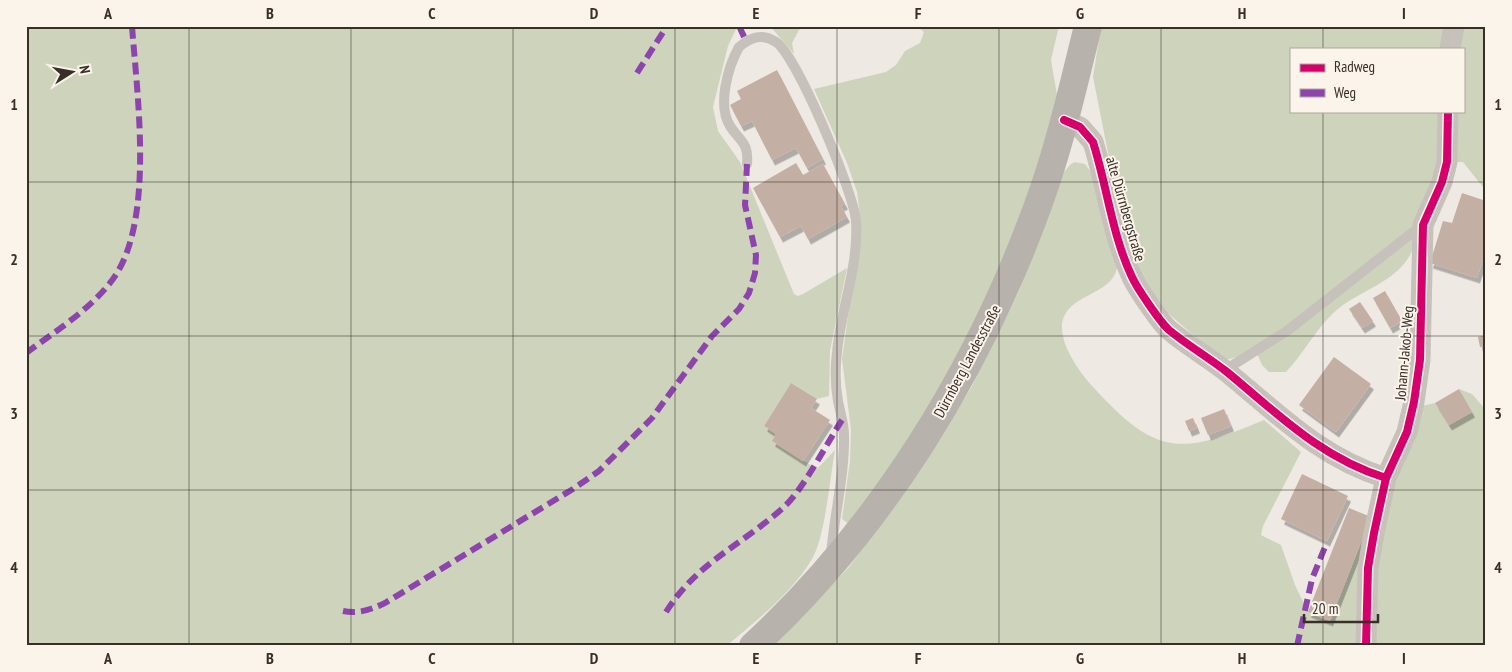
<svg xmlns="http://www.w3.org/2000/svg" width="1512" height="672" viewBox="0 0 1512 672" font-family="'PT Sans Narrow',sans-serif">
	<defs>
		<filter id="shadow"><feDropShadow dx="3" dy="5.5" stdDeviation="0" flood-color="#0004"/></filter>
	</defs>
	<rect width="100%" height="100%" fill="#eee9e2"/>
	<g fill="#ced4bc" fill-rule="evenodd">
		<path d="M26 26H739L736 29 728 46 713 107 718 131 740 162 794 294 798 296 803 294 847 268 830 351 829 396 817 399 791 383 764 426 776 434 772 441 817 469 835 450C830 477 825 538 812 559 792 593 756 621 726 646H26Z"/>
		<path d="M770 26H804L799 30 792 43 794 54Z"/>
		<path d="M916 26H1059L1051 60 1057 95 1050 131 1006 259 930 409 850 525 842 519 850 460 851 430 842 359 861 224 857 192 847 163 814 89 886 72 896 65 905 51 920 43 924 32Z"/>
		<path d="M1101 26H1486V191L1463 162H1454C1444 179 1430 197 1422 215 1417 227 1417 243 1410 255 1397 279 1367 289 1346 303 1320 320 1307 350 1286 372H1269L1262 365 1254 347C1243 353 1232 363 1220 358L1163 309 1136 266 1122 223 1093 77ZM1291 49H1463V111H1291Z"/>
		<path d="M1075 162 1085 164 1091 172 1117 267C1113 297 1062 293 1062 328 1062 348 1081 374 1094 388 1157 457 1181 455 1264 420L1301 452 1263 526 1261 535 1281 545 1295 585 1308 612 1330 621 1371 517 1356 646H774L849 567 917 474 972 386 1019 291 1062 174 1071 164Z"/>
		<path d="M1459 389 1472 394 1486 410V646H1374L1373 601 1384 516 1422 406 1435 403 1449 425 1472 412Z"/>
	</g>
	<g fill="#c3afa3" filter="url(#shadow)">
		<path d="M777 70 823 159 807 168 796 148 772 160 752 121 741 126 730 105 741 99 737 91Z"/>
		<path d="M796 163 803 175 823 164 845 204 841 206 847 217 808 239 801 226 780 237 753 188Z"/>
		<path d="M1462 193 1486 201V251L1477 278 1430 263 1443 221 1452 223Z"/>
		<path d="M1385 291 1402 321 1390 328 1373 298Z"/>
		<path d="M1360 302 1373 321 1362 328 1349 309Z"/>
		<path d="M1486 335V346L1480 347 1478 337Z"/>
		<path d="M1334 357 1371 384 1336 432 1299 405Z"/>
		<path d="M791 383 817 399 811 408 830 420 803 461 772 441 776 434 764 426Z"/>
		<path d="M1459 389 1472 412 1449 425 1435 403Z"/>
		<path d="M1224 409 1231 426 1208 435 1201 418Z"/>
		<path d="M1193 418 1197 428 1189 431 1185 421Z"/>
		<path d="M1302 474 1348 496 1327 541 1281 519Z"/>
		<path d="M1349 508 1371 517 1330 621 1308 612Z"/>
	</g>
	<g fill="none" stroke-linecap="round" stroke-linejoin="round">
		<g stroke="#c7c1bb" stroke-width="10">
			<path d="M747 164C749 142 740 142 730 126 717 105 728 67 739 47 751 37 762 33 776 42 797 56 854 193 856 221 859 266 841 308 837 352 835 368 835 384 838 401 840 412 844 423 844 435 845 474 834 516 831 555"/>
			<path d="M1225 370 1287 331 1422 225"/>
		</g>
		<g stroke="#c7c1bb" stroke-width="21">
			<path d="M1450 49 1454 26"/>
			<path d="M1064 120 1080 127 1093 142C1107 186 1112 235 1132 277 1137 288 1160 322 1169 330 1187 345 1208 357 1227 372 1278 414 1321 458 1386 478"/>
			<path d="M1366 646 1368 568 1374 533 1386 478 1407 432 1414 402 1420 360 1423 225 1442 182 1447 162 1448 111"/>
		</g>
		<path stroke="#b8b2ac" stroke-width="28" d="M753 646C882 527 977 372 1037 208 1059 149 1073 87 1088 26"/>
		<g stroke="#8e44ad" stroke-width="6" stroke-dasharray="12 6" stroke-linecap="butt">
			<path d="M739 26 746 41"/>
			<path d="M637 73 667 26"/>
			<path d="M26 353C56 331 91 309 113 279 155 221 137 95 132 26"/>
			<path d="M343 611C358 614 370 610 385 603L573 489 599 471 652 418 712 336 739 309 749 293 755 273 756 255 745 205 747 164"/>
			<path d="M666 612C697 562 744 544 785 506 804 488 827 443 842 420"/>
			<path d="M1297 646 1312 579 1325 547"/>
		</g>
		<g stroke="#fbf4ea" stroke-width="11">
			<g id="cycleway">
				<path d="M1064 120 1080 127 1093 142C1107 186 1112 235 1132 277 1137 288 1160 322 1169 330 1187 345 1208 357 1227 372 1278 414 1321 458 1386 478"/>
				<path d="M1366 646 1368 568 1374 533 1386 478 1407 432 1414 402 1420 360 1423 225 1442 182 1447 162 1448 111"/>
			</g>
		</g>
		<use href="#cycleway" stroke="#d6006c" stroke-width="8"/>
	</g>
	<path fill="none" stroke="#392f29" stroke-width="1" stroke-opacity="0.55" d="M189 26V646M351 26V646M513 26V646M675 26V646M837 26V646M999 26V646M1161 26V646M1323 26V49M1323 111V646M26 182H1486M26 336H1486M26 490H1486"/>
	<g text-anchor="middle" dominant-baseline="central" stroke-width="4" stroke-linejoin="round" paint-order="stroke">
		<g font-size="15" fill="#392f29" stroke="#fbf4ea">
			<text transform="translate(1126 209) rotate(74)">alte Dürrnbergstraße</text>
			<text transform="translate(1404 353) rotate(-85)">Johann-Jakob-Weg</text>
			<text transform="translate(967 361) rotate(-62)">Dürrnberg Landesstraße</text>
		</g>
	</g>
	<rect width="1512" height="672" fill="none" stroke="#fbf4ea" stroke-width="55"/>
	<rect x="1290" y="48" width="175" height="65" fill="#fbf4ea" stroke="#ada59d"/>
	<rect x="1300" y="64" width="25" height="8" fill="#d6006c" stroke="#ada59d"/>
	<text x="1334" y="72" font-size="15" fill="#392f29">Radweg</text>
	<rect x="1300" y="89" width="25" height="8" fill="#8e44ad" stroke="#ada59d"/>
	<text x="1334" y="98" font-size="15" fill="#392f29">Weg</text>
	<g transform="translate(72 72) rotate(79)" stroke="#fbf4ea" stroke-width="4" paint-order="stroke">
	<path d="M0-4L9 19L0 12L-9 19Z" fill="#392f29"/>
	<text y="-8" font-size="14" font-weight="bold" text-anchor="middle" fill="#392f29">N</text>
	</g>
	<path d="M1304 614v8h74v-8" fill="none" stroke="#392f29" stroke-width="2.5"/>
	<text x="1312" y="614" font-size="15" fill="#392f29" stroke="#fbf4ea" stroke-width="4" paint-order="stroke">20 m</text>
	<rect x="28" y="28" width="1456" height="616" fill="none" stroke="#392f29" stroke-width="2"/>
	<g font-size="16" text-anchor="middle" font-weight="bold" fill="#392f29">
		<text x="108" y="19">A</text>
		<text x="270" y="19">B</text>
		<text x="432" y="19">C</text>
		<text x="594" y="19">D</text>
		<text x="756" y="19">E</text>
		<text x="918" y="19">F</text>
		<text x="1080" y="19">G</text>
		<text x="1242" y="19">H</text>
		<text x="1404" y="19">I</text>
		<text x="14" y="110">1</text>
		<text x="1498" y="110">1</text>
		<text x="14" y="265">2</text>
		<text x="1498" y="265">2</text>
		<text x="14" y="419">3</text>
		<text x="1498" y="419">3</text>
		<text x="14" y="573">4</text>
		<text x="1498" y="573">4</text>
		<text x="108" y="664">A</text>
		<text x="270" y="664">B</text>
		<text x="432" y="664">C</text>
		<text x="594" y="664">D</text>
		<text x="756" y="664">E</text>
		<text x="918" y="664">F</text>
		<text x="1080" y="664">G</text>
		<text x="1242" y="664">H</text>
		<text x="1404" y="664">I</text>
	</g>
</svg>
